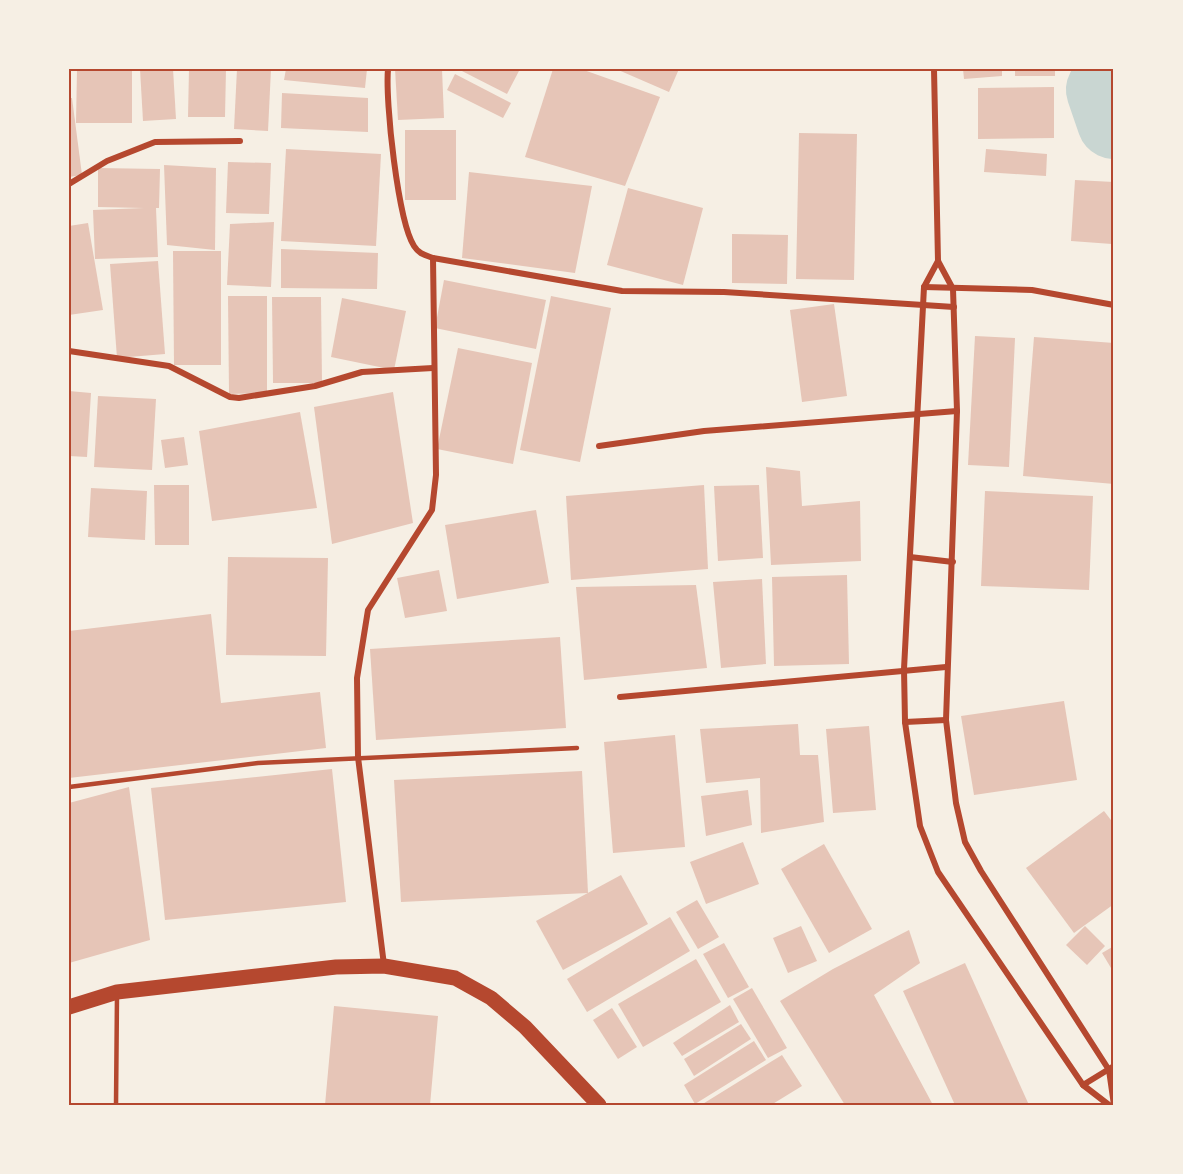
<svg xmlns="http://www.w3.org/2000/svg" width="1183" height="1174" viewBox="0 0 1183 1174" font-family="'Nunito Sans',sans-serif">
	<rect width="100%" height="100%" fill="#f6efe4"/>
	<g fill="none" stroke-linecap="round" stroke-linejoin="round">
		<path stroke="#c9d6d2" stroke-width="74" d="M1114 69 1103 90 1114 122"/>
	</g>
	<g fill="#e6c5b7">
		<path d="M77 69H132V123H76Z"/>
		<path d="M140 69H173L176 119 143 121Z"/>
		<path d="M189 69H226L225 117H188Z"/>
		<path d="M237 69H271L268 131 234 129Z"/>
		<path d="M286 69H367L365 88 284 80Z"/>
		<path d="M395 69H442L444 118 398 120Z"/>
		<path d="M458 69H520L507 94Z"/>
		<path d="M553 69H581L660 97 625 186 525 157Z"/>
		<path d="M616 69H679L669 92Z"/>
		<path d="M963 69H1002V76L964 79Z"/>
		<rect x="1015" y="69" width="40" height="7"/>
		<path d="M455 74 511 103 503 118 447 90Z"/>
		<path d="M1054 87V138L978 139V88Z"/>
		<path d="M282 93 368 98V132L281 128Z"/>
		<path d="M69 98H72L82 175 69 177Z"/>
		<rect x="405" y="130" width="51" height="70"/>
		<path d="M799 133 857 134 854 280 796 279Z"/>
		<path d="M286 149 381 154 376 246 281 241Z"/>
		<path d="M986 149 1047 154 1046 176 984 172Z"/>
		<path d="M228 162 271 163 269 214 226 213Z"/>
		<path d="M164 165 216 168 215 250 167 245Z"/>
		<path d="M98 168 160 169 159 208H156L158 257 95 259 93 210 144 208 98 207Z"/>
		<path d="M469 172 592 186 575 273 462 258Z"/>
		<path d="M1075 180 1114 182 1112 244 1071 241Z"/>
		<path d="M628 188 703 208 683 285 607 265Z"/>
		<path d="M274 222 271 287 227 285 230 224Z"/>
		<path d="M88 223 103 310 69 315V226Z"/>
		<path d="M732 234 788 235 787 284 732 283Z"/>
		<path d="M281 249 378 253 377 289 281 288Z"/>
		<path d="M173 251H221V365H174Z"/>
		<path d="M158 261 165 354 117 358 110 264Z"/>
		<path d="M444 280 546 300 536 349 435 328Z"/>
		<path d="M228 296H267V393L229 394Z"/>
		<path d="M551 296 611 308 580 462 520 450Z"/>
		<path d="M272 297H321L322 383H273Z"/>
		<path d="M342 298 406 311 394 370 331 357Z"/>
		<path d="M834 304 847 396 802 402 790 310Z"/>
		<path d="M975 336 1015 338 1009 467 968 465Z"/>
		<path d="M1034 337 1114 343V484L1023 476Z"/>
		<path d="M458 348 532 363 513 464 437 449Z"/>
		<path d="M69 391 91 393 87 457 69 456Z"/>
		<path d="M393 392 413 523 332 544 314 407Z"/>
		<path d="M98 396 156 399 152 470 94 467Z"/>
		<path d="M300 412 317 508 212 521 199 431Z"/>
		<path d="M184 437 188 465 165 468 161 440Z"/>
		<path d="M766 467 800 471 802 506 860 501 861 561 771 565Z"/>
		<path d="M154 485H189V545H155Z"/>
		<path d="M704 485 708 569 571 580 566 496Z"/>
		<path d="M759 485 763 558 718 561 714 486Z"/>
		<path d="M91 488 147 491 145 540 88 537Z"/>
		<path d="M985 491 1093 496 1089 590 981 586Z"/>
		<path d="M536 510 549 583 457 599 445 525Z"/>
		<path d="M228 557 328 558 326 656 226 655Z"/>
		<path d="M439 570 447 611 405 618 397 578Z"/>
		<path d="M847 575 849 664 774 666 772 577Z"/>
		<path d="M762 579 766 664 721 668 713 582Z"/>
		<path d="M696 585 707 668 584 680 576 587Z"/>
		<path d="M211 614 221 703 320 692 326 748 69 778V631Z"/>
		<path d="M560 637 566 728 376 740 370 649Z"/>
		<path d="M1064 701 1077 780 974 795 961 716Z"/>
		<path d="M798 724 800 755H818L824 822 761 833 760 778 706 783 700 729Z"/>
		<path d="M869 726 876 810 833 813 826 729Z"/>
		<path d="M675 735 685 847 613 853 604 742Z"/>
		<path d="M332 769 346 902 165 920 151 788Z"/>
		<path d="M582 771 588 893 401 902 394 780Z"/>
		<path d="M129 787 150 940 69 963V803Z"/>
		<path d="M748 790 752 825 706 836 701 796Z"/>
		<path d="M1104 811 1114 824V904L1074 933 1026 868Z"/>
		<path d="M743 842 759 884 706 904 690 862Z"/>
		<path d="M824 844 872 929 829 953 781 869Z"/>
		<path d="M621 875 648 924 563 970 536 921Z"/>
		<path d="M697 900 719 937 698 949 676 912Z"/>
		<path d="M670 917 690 951 587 1012 567 979Z"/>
		<path d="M801 926 817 961 788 973 773 938Z"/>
		<path d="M1085 926 1105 946 1087 965 1066 945Z"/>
		<path d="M909 930 920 963 874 995 933 1105H845L780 1001 833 969Z"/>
		<path d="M724 943 749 987 728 998 703 954Z"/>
		<path d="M1114 946V973L1102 953Z"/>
		<path d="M696 959 721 1002 643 1047 618 1004Z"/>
		<path d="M965 963 1029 1105H955L903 991Z"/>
		<path d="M752 988 787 1048 768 1058 733 999Z"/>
		<path d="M730 1005 739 1022 682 1056 673 1043Z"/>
		<path d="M334 1006 438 1016 430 1105H325Z"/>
		<path d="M612 1008 637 1047 618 1059 593 1020Z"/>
		<path d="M741 1024 751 1039 694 1076 684 1059Z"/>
		<path d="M754 1041 766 1060 695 1104 684 1085Z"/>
		<path d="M782 1055 802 1086 771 1105H701Z"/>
	</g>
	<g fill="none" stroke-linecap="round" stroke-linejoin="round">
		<g stroke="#b5482f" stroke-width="4.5">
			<path d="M69 787 258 763 577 748"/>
			<path d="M116 1105 117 995"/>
		</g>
		<g stroke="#b5482f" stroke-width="6">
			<path d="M388 69C385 101 398 221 414 246 419 254 425 255 433 258"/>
			<path d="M934 69 938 261 953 289 957 411 946 720 956 803 965 842 981 871 1109 1070 1114 1105"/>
			<path d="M69 184 107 161 155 142 240 141"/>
			<path d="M938 261 924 287 904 669 905 722 920 826 938 872 1083 1085 1109 1105"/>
			<path d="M924 287 1032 290 1114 305"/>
			<path d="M69 351 169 366 230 397 239 398 315 386 362 372 433 368"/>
			<path d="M599 446 704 431 957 411"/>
			<path d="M910 557 953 562"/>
			<path d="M620 697 946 667"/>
			<path d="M905 722 946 720"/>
			<path d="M384 965 358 757 357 678 368 610 432 510 436 475 433 258 622 291 724 292 954 307"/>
			<path d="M1083 1085 1114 1066"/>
		</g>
		<path stroke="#b5482f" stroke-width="15" d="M69 1007 117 992 336 967 384 966 455 978 491 998 525 1027 599 1105"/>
	</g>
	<rect width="1183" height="1174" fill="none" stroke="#f6efe4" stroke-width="141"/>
	<rect x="70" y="70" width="1042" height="1034" fill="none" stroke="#b5482f" stroke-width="2"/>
</svg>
